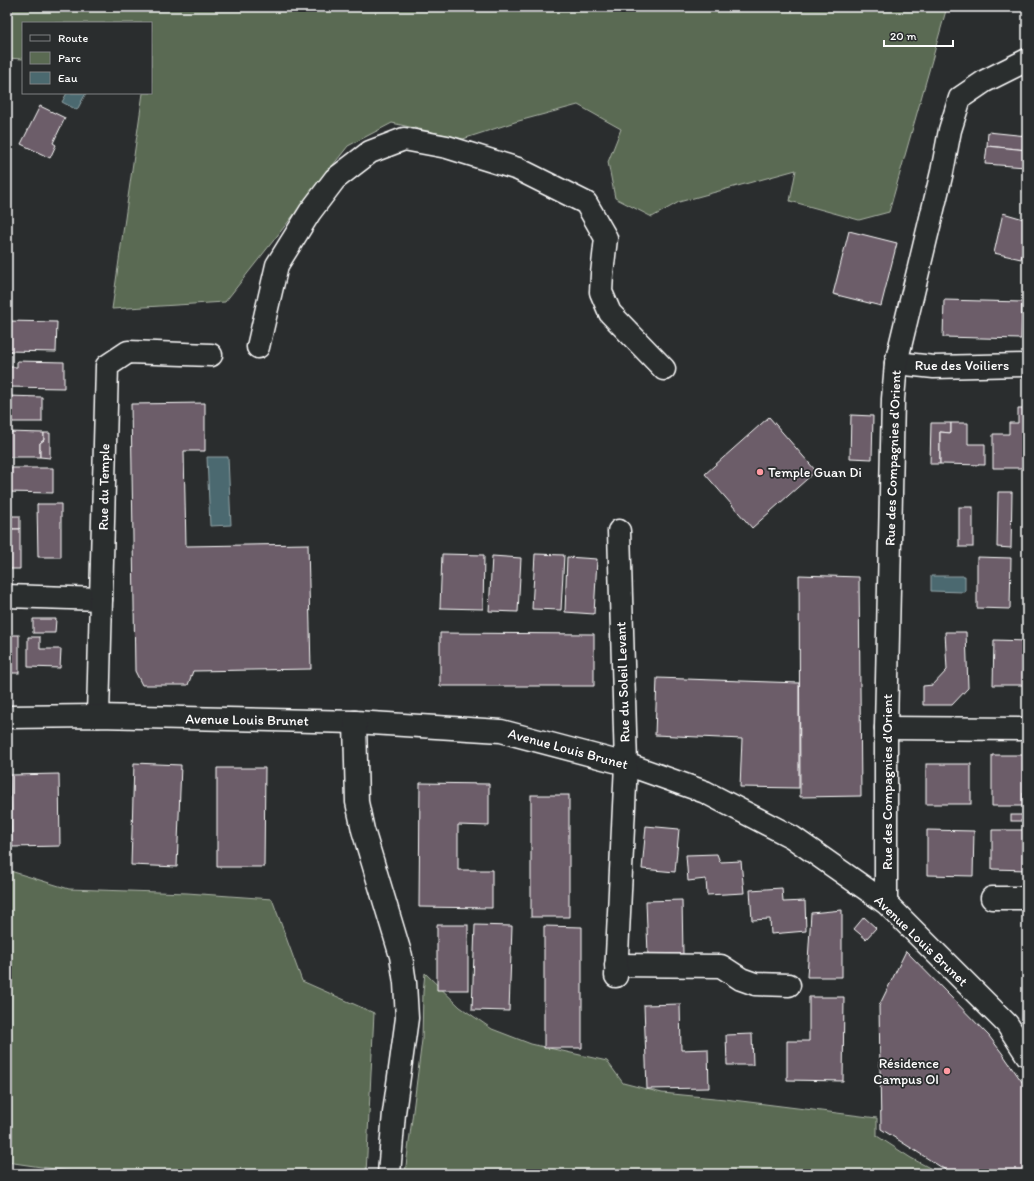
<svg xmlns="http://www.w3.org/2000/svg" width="1034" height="1181" viewBox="0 0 1034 1181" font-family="Itim,sans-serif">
	<rect width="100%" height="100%" fill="#2a2d2e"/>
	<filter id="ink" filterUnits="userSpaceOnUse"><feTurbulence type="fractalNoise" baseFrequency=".025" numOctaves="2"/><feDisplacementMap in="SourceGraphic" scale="8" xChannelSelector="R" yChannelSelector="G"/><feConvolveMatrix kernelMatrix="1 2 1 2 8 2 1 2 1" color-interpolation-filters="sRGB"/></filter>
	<g filter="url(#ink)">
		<g fill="#5a6a52" stroke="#acb4a8">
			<path d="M7 7H947L889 212 859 220 790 201 796 170 679 202 652 217 615 198 608 162 621 129 578 105 515 122 463 139 392 123 348 146 225 302 112 309 143 93H151V23H23V59L7 58Z"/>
			<path d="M7 870 69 889 187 893 272 899 302 981 374 1013 366 1174H89L7 1162Z"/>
			<path d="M425 973 460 1007 492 1029 531 1044 607 1061 623 1083 662 1093 725 1099 877 1118V1136L911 1158 941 1174H405L422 1040 423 992Z"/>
		</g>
		<g fill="#4b696f" stroke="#93a5a9">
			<path d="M67 93H86L77 110 62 102Z"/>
			<path d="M207 457H228L231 525 210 526Z"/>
			<path d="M931 576H965V592L931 591Z"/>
		</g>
		<g fill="#6c5d69" stroke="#fff">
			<path d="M40 106 65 118 53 143 56 145 50 158 21 144Z"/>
			<path d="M988 132 1027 136V150L987 146Z"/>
			<path d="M987 146 1027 150V193H1024L1026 167 985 164Z"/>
			<path d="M7 191H8L9 226H7Z"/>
			<path d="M1003 213 1027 220V233L1021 259 994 253Z"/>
			<path d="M849 231 897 243 881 306 833 294Z"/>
			<path d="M944 300 1022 302 1021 339 943 337Z"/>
			<path d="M7 321 57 322 56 352 7 351Z"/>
			<path d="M17 361 64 362V388L7 387V367H17Z"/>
			<path d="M7 396 42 397V422H7Z"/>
			<path d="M205 403V451H184L186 546 308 544 311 669 193 671 188 685H142L135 671 131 404Z"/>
			<path d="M1018 409H1027V468H993V434H1009V423H1018Z"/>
			<path d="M851 415 873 416 872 459 850 458Z"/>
			<path d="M769 417 816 471 752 528 705 474Z"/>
			<path d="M931 423H951V433L940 432V464H930Z"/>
			<path d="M951 423H968V444H985V465L940 464V432L951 433Z"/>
			<path d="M7 432 44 433V440L40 443V457H7Z"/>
			<path d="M44 433H50V458L40 457V443L44 440Z"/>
			<path d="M7 468H53V493L7 492Z"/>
			<path d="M998 492H1012L1011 548 997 547Z"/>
			<path d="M37 504H61V557H38Z"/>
			<rect x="959" y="507" width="14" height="40"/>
			<path d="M7 516H20V529H8V537H7Z"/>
			<path d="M8 529H20V569H7V537H8Z"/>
			<path d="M442 554 484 555 483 609 440 608Z"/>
			<path d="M535 554 564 555 561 610 532 609Z"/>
			<path d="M492 556 521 558 518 612 489 611Z"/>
			<path d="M567 557 597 559 594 614 565 612Z"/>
			<path d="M977 557 1011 558 1010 609 977 608Z"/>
			<path d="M799 575 859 577 861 796 800 797Z"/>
			<path d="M33 619H56L55 633H33Z"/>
			<path d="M945 632H966L968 688 952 705H923V686L933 685 947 670Z"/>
			<path d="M440 633 594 634V686H440Z"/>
			<rect x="7" y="635" width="12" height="38"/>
			<path d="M28 637H40V649H61L60 668 28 667Z"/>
			<path d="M994 640 1027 641V685H993Z"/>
			<path d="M657 678 799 683V788L740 787 742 739 655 735Z"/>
			<path d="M992 755H1027V793H1023V806H992Z"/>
			<path d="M134 763 181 765 177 867 131 865Z"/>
			<rect x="926" y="764" width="45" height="40"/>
			<path d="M217 768H265L264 867H217Z"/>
			<path d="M59 774 60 846 12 847 10 775Z"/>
			<path d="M420 783 489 784V826L458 825V870H492V908L419 907Z"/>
			<rect x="531" y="795" width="38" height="122"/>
			<rect x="1011" y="815" width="16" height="6"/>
			<path d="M646 826 679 829 675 872 642 869Z"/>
			<path d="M927 830 974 831 973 876 927 875Z"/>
			<path d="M992 830H1027V870L992 869Z"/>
			<path d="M717 854 720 862 741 861 744 893 707 895 706 879 688 881 686 855Z"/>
			<path d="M782 888 783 902 805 901 806 931 771 934 770 919 752 920 750 890Z"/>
			<path d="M682 900 683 954 648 955 646 901Z"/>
			<path d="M842 910V977H807L811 913Z"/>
			<path d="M864 917 876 928 866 939 854 929Z"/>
			<rect x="437" y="925" width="31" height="65"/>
			<path d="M475 925 512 926 509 1011 472 1010Z"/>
			<path d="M544 926 582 927V1048H544Z"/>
			<path d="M906 951 989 1036 1002 1053 1027 1089V1174H952L881 1129 879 1006Z"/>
			<path d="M809 997H844L843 1081 787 1080V1041H809Z"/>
			<path d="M680 1004 681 1050 708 1049 709 1088 647 1089 644 1005Z"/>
			<path d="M752 1034 753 1065H727L726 1035Z"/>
		</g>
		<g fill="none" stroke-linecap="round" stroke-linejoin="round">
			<g stroke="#fff" stroke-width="25">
				<g id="minor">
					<path d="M258 347 277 265 310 212 335 179 370 152 404 139 447 147 518 169 586 203 606 238 602 274 601 292 610 313 664 369"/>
					<path d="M896 363 934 367 1027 365"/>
					<path d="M7 596 101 599"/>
					<path d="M98 716 107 366 128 352 211 355"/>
					<path d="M7 717 98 716 355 722 501 731 626 764 705 792 792 837 886 903 1007 1024 1027 1055"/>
					<path d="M355 722 357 802 363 830 401 956 405 983 407 1018 394 1113 389 1174"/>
					<path d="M886 728 1027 729"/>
					<path d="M992 898H1027"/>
					<path d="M886 903V728L893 399 896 363 942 172 950 130 960 98 985 81 1027 60"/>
					<path d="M616 965 721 966 741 979 755 984 789 985"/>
					<path d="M616 976 626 764 619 531"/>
				</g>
			</g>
			<use href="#minor" stroke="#2a2d2e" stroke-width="22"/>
		</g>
	</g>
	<g fill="#ff9aa2" stroke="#2a2d2e" stroke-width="1.5">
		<circle cx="760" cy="472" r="4"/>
		<circle cx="947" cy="1071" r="4"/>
	</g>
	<g text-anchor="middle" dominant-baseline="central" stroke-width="3.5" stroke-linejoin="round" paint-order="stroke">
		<g font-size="14" fill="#fff" stroke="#2a2d2e">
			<text x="962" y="365">Rue des Voiliers</text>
			<text transform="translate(893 458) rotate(-88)">Rue des Compagnies d'Orient</text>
			<text transform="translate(104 487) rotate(-89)">Rue du Temple</text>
			<text transform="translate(623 682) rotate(-92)">Rue du Soleil Levant</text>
			<text transform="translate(247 720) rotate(1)">Avenue Louis Brunet</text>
			<text transform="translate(568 749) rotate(15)">Avenue Louis Brunet</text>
			<text transform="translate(887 782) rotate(-90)">Rue des Compagnies d'Orient</text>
			<text transform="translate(921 941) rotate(44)">Avenue Louis Brunet</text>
		</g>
		<g font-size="14" fill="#fff" stroke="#2a2d2e" text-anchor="start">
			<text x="768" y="472">Temple Guan Di</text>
			<text x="939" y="1063" text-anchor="end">Résidence<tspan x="939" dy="16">Campus OI</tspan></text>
		</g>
	</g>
	<rect width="1034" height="1181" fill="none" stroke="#2a2d2e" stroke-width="24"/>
	<rect x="12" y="12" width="1010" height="1157" fill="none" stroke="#fff" stroke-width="1.5" filter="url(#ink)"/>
	<rect x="22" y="22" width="130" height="72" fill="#2a2d2e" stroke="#7f8182"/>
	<rect x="30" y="35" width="20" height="6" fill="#2a2d2e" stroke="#7f8182"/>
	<text x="58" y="42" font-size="12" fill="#ffffff">Route</text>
	<rect x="30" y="52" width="20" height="12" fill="#5a6a52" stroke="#7f8182"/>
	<text x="58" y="62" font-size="12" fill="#ffffff">Parc</text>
	<rect x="30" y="72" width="20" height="12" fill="#4b696f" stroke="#7f8182"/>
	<text x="58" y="82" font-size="12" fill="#ffffff">Eau</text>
	<path d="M884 40v6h69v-6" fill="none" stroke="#ffffff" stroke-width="2"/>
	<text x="890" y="40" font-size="12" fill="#ffffff" stroke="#2a2d2e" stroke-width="3" paint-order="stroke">20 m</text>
</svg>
